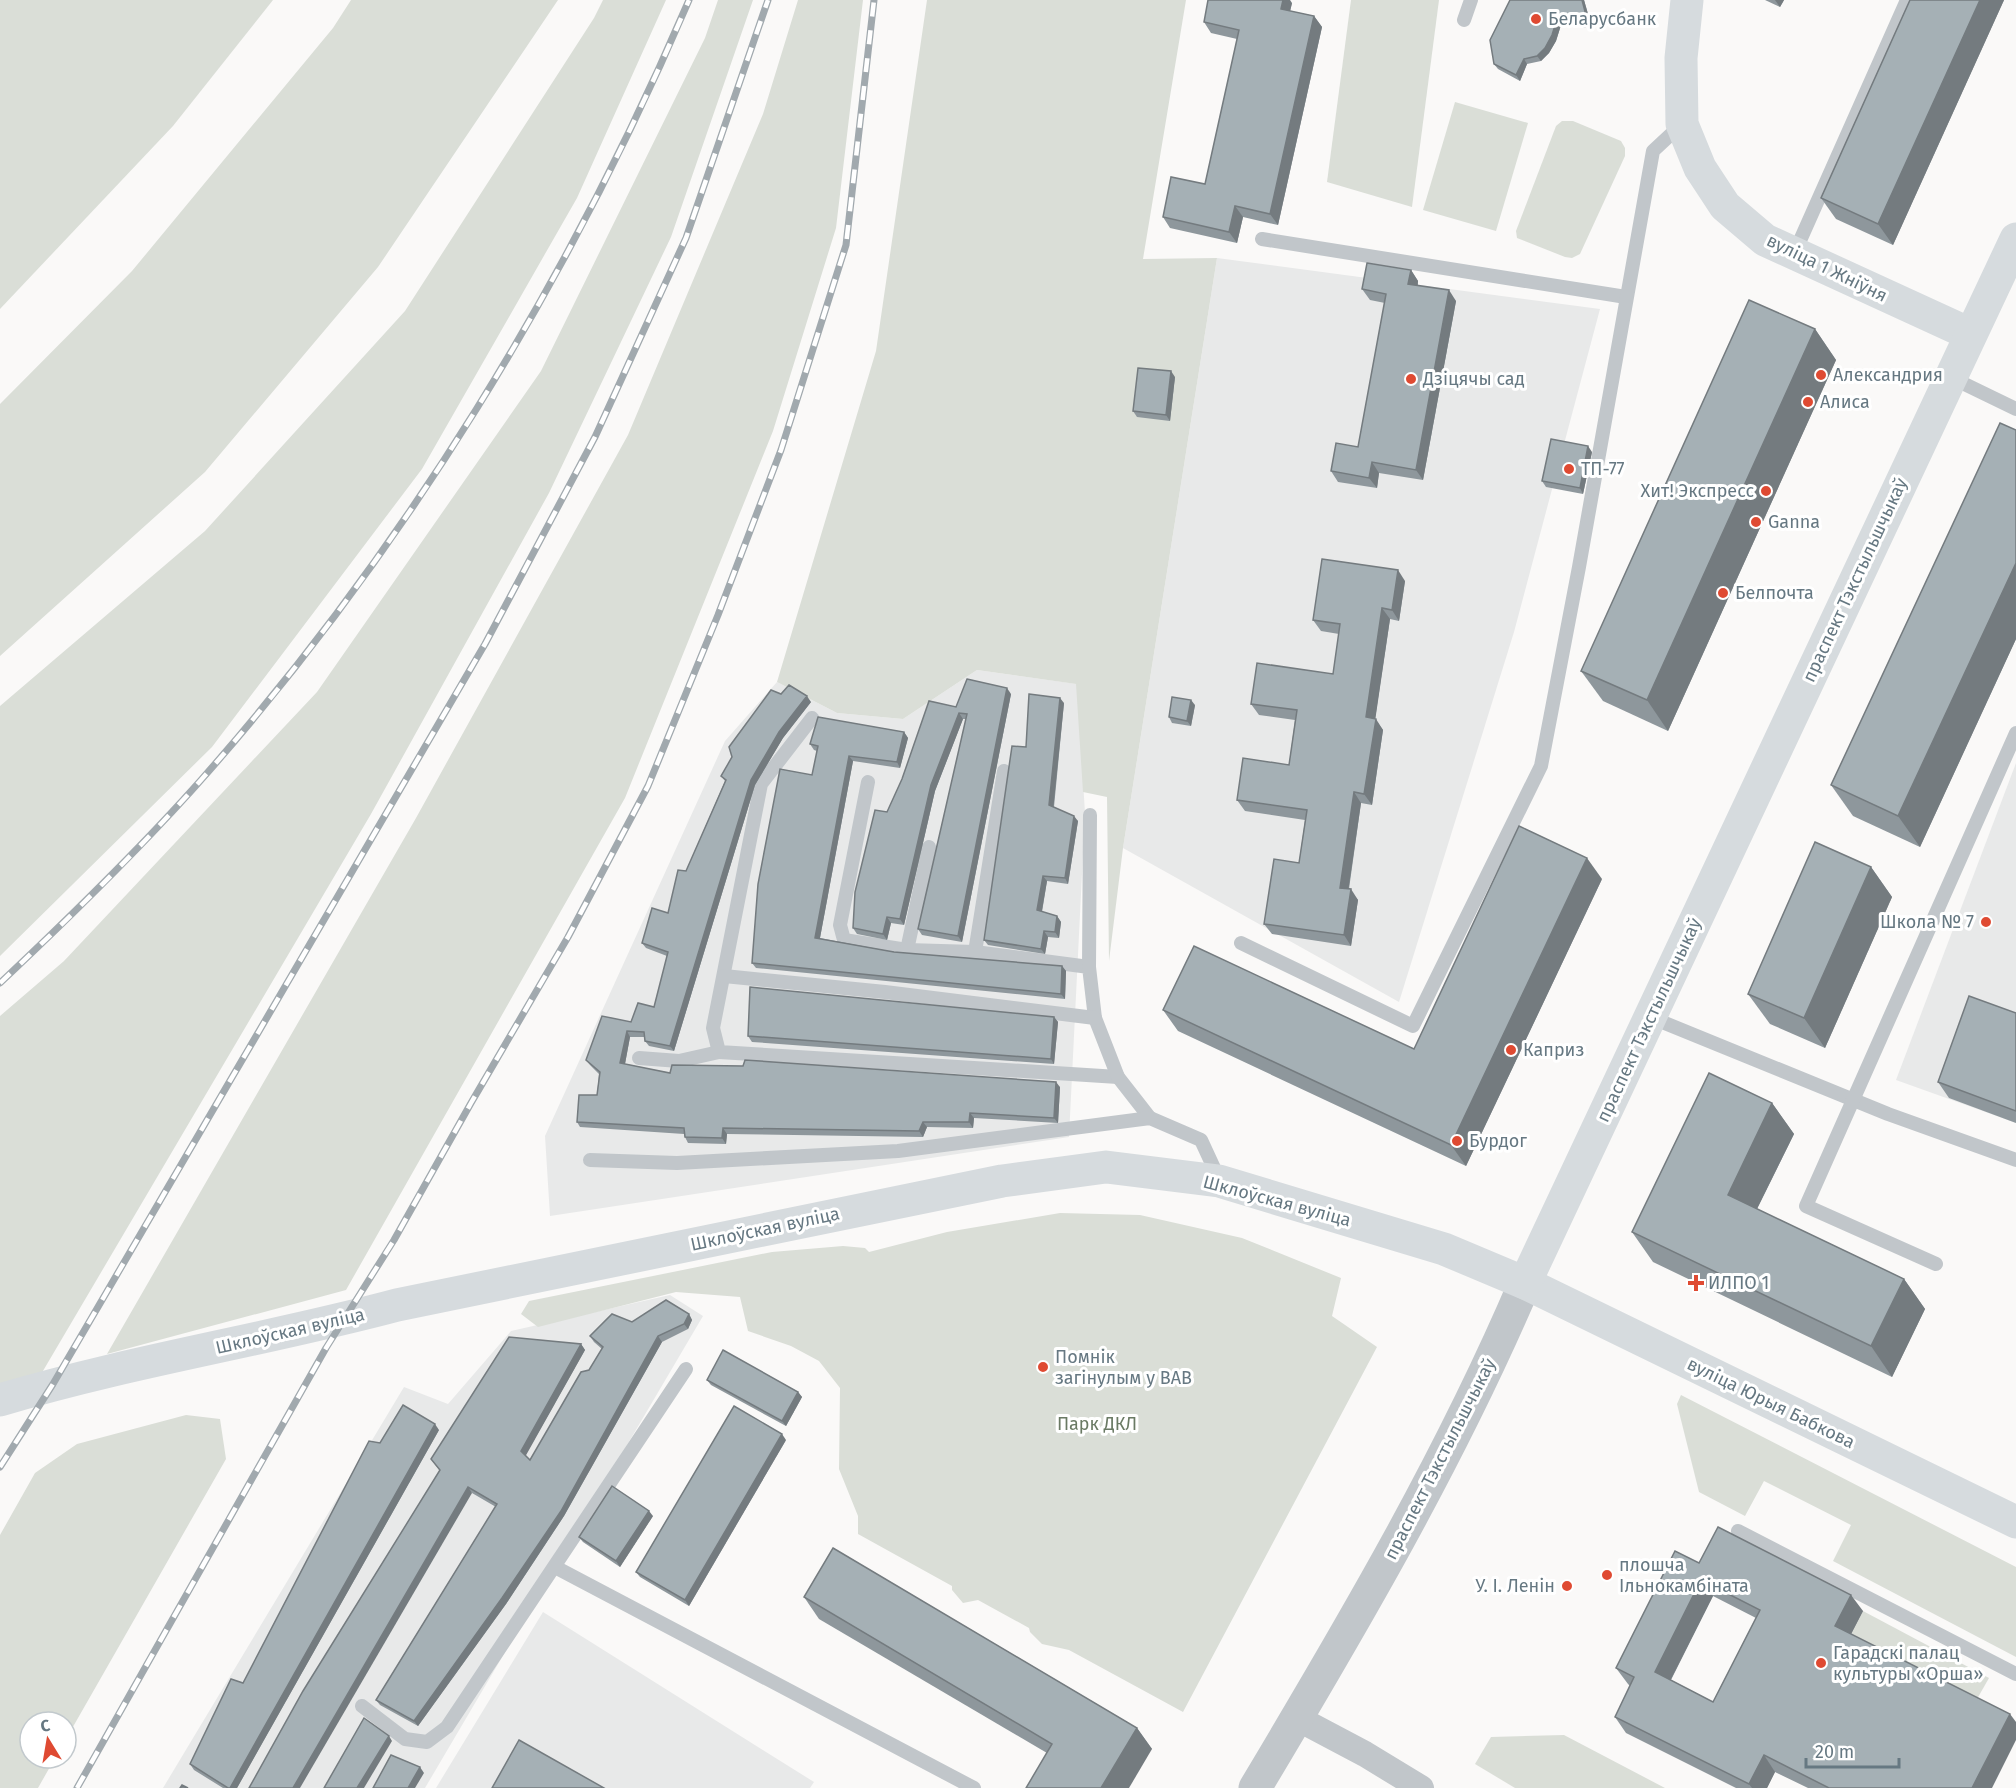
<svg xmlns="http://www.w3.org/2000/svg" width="2016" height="1788" viewBox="0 0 2016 1788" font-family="'Fira Sans',sans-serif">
	<rect width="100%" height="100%" fill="#faf9f8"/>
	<g fill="#e8e9e9">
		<path d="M1217 258 1600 309 1514 632 1399 1002 1123 848Z"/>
		<path d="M977 670 1077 684 1085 813 1069 1137 550 1216 545 1136 725 741 777 682 837 713 903 719Z"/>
		<path d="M2016 763V1123L1896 1080Z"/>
		<path d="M670 1295 703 1316 425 1788H163L404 1387 448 1404 511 1331Z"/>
		<path d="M543 1612 814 1782 810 1788H436Z"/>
	</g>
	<g fill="#daded7">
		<path d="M0 0H273L173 126 0 309Z"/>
		<path d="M351 0H558L378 267 205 472 0 656V404L132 271 333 28Z"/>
		<path d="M603 0H666L577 198 422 469 212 747 0 956V706L205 531 405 311 594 18Z"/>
		<path d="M718 0H753L671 237 549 493 371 814 40 1376 0 1386V1016L64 961 317 692 541 371 705 38Z"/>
		<path d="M798 0H863L836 228 773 431 625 798 346 1290 107 1354 416 818 628 435 763 114Z"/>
		<path d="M927 0H1186L1143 259 1217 258 1123 848 1109 961 1107 797 1083 792 1076 684 977 670 903 719 837 713 777 682 876 351Z"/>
		<path d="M1351 0H1439L1412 207 1327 182Z"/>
		<path d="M1455 102 1528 123 1496 231 1423 210Z"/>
		<path d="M1562 121H1573L1621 141 1625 148V156L1580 254 1572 258 1565 257 1517 238 1516 231 1556 126Z"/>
		<path d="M1060 1213 1140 1215 1242 1238 1341 1278 1332 1316 1377 1347 1183 1712 1069 1650 1042 1644 1030 1632 1029 1628 978 1600 963 1603 952 1590V1586L858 1534V1516L839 1469 840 1388 819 1361 791 1346 748 1331 740 1297 676 1292 538 1327 521 1314 529 1301 772 1252 843 1246 865 1248 869 1252 947 1232Z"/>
		<path d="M1681 1395 2016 1567V1657L1833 1561 1851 1525 1764 1481 1745 1516 1699 1492 1677 1404Z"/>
		<path d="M186 1415 220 1419 226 1459 66 1739V1722H30V1758H55L38 1788H0V1535L35 1473 77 1444Z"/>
		<path d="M1863 1611 1989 1678 1973 1706 1847 1642Z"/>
		<path d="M1564 1735 1665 1788H1515L1475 1764 1491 1737Z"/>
	</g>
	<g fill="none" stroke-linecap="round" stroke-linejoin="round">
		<g stroke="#c1c6ca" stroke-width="14">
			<path d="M1464 20 1471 0"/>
			<path d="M1262 239 1626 297"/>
			<path d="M1794 254 1907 0"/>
			<path d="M1950 377 2016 409"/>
			<path d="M812 718 761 784 713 1028 719 1052 1118 1077"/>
			<path d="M868 782 840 925 844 940 907 950 975 952 1089 967 1095 1018 1118 1077 1150 1118"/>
			<path d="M1241 943 1413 1026 1541 766 1579 567 1653 151 1682 124"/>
			<path d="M907 950 929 847"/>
			<path d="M975 952 1004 771"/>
			<path d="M1089 967 1090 815"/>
			<path d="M724 976 885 992 1095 1018"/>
			<path d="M1650 1017 1888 1114 2016 1160"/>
			<path d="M639 1058 679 1061 719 1052"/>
			<path d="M590 1160 677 1163 898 1151 1150 1118 1201 1140 1219 1179"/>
			<path d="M1936 1264 1806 1206 2016 733"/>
			<path d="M1738 1531 2016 1674"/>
			<path d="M555 1567 974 1788"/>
			<path d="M362 1706 405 1739 427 1742 447 1727 686 1369"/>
		</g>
		<path stroke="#c1c6ca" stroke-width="26" d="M1297 1718 1365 1754 1421 1788"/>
		<path stroke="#c1c6ca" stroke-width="33" d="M1255 1788C1353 1624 1450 1459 1525 1283"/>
		<g stroke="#d6dbde" stroke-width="33">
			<path d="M1687 0 1681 58 1682 124 1700 168 1725 206 1765 240 1970 334"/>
			<path d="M1525 1283 2016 1522"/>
		</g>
		<path stroke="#d6dbde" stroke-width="33" d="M0 1400C130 1361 266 1340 397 1305L1002 1181 1106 1167 1219 1181 1444 1249 1525 1283 2016 239"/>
		<g stroke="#a1a9ae" stroke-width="7">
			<g id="rail">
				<path d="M0 983C69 918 138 851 201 780 405 549 568 283 689 0"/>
				<path d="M0 1467 53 1384 485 644 595 437 686 238 768 0"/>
				<path d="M77 1788 326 1348 394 1240 471 1103 568 937 648 786 718 615 781 450 846 245 874 0"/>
			</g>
		</g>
		<use href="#rail" stroke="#fff" stroke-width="4.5" stroke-dasharray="14" stroke-linecap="butt"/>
	</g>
	<g fill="#8e979c" fill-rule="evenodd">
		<path d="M1584 0 1592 28 1561 25 1556 41 1549 53 1541 61 1527 64 1520 81 1498 69 1494 64Z"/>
		<path d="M1765 0H1784L1780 7Z"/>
		<path d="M1910 0H2004L1893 245 1836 219 1821 198Z"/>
		<path d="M1292 3 1290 11 1314 16 1322 27 1278 225 1243 217 1237 243 1170 228 1163 217 1205 184 1237 39 1211 33 1204 22Z"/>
		<path d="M1411 270 1418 281V285L1456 301 1423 480 1379 473 1377 488 1338 482 1331 471 1358 447 1385 303 1370 300 1362 289Z"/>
		<path d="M1815 329 1836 360 1668 731 1603 701 1581 671Z"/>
		<path d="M1175 377 1170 421 1137 417 1133 411Z"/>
		<path d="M2016 430V639L1920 847 1853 816 1831 785Z"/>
		<path d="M1592 452 1583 494 1546 487 1542 481Z"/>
		<path d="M1405 581 1399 621 1390 619 1375 719 1383 730 1372 805 1361 803 1349 889 1358 900 1351 946 1272 934 1264 924 1299 863 1305 820 1245 811 1237 800 1289 765 1295 720 1259 715 1251 704 1333 674 1339 634 1321 631 1313 620Z"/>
		<path d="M781 694 811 702 783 738 755 785 674 1051 649 1046 645 1041 644 1037H630L625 1064 670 1073 1060 1087 1058 1123 974 1118 973 1128 927 1127 923 1137 727 1134 726 1144 688 1143 685 1137 684 1134 580 1127 577 1122 597 1095 599 1074 590 1065 586 1060 631 1022 654 1007 667 956 646 948 642 943 668 913 725 781 721 776Z"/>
		<path d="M1011 694 962 942 922 935 918 929 966 719H963L935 791 904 925 891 923 887 940 857 934 853 928 887 812 956 707Z"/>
		<path d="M1064 703 1054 807 1078 821 1068 884 1047 881 1042 912 1057 916 1061 922 1059 938 1048 937 1045 954 988 945 984 940 1026 747Z"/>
		<path d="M1195 705 1191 726 1172 723 1169 717Z"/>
		<path d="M904 732 908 738 900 768 853 761 820 938 894 952 1062 966 1066 971 1065 999 756 968 752 963 812 775 817 751 814 750 810 744Z"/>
		<path d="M1871 867 1892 897 1825 1048 1770 1024 1748 994Z"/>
		<path d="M1602 879 1466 1166 1178 1031 1163 1010 1414 1049Z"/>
		<path d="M2016 1013V1123L1949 1098 1938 1082Z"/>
		<path d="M1054 1017 1058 1022 1054 1064 752 1042 748 1036Z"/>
		<path d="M1772 1103 1794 1134 1757 1209 1904 1279 1925 1309 1892 1377 1653 1262 1632 1232Z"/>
		<path d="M689 1314 692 1320 688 1329 662 1342 564 1516 506 1604 418 1726 380 1705 376 1700 496 1507 472 1493 440 1471 431 1459 581 1344 585 1350 525 1456 530 1460 589 1370 602 1349 594 1342 590 1336 632 1322Z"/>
		<path d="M707 1380 798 1392 802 1397 786 1426 711 1385Z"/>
		<path d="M439 1430 237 1788H223L194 1770 190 1764 243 1683 380 1443Z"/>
		<path d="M786 1440 689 1606 640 1577 636 1572Z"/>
		<path d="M653 1516 620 1567 583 1542 579 1537Z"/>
		<path d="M1699 1563 1863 1611 1851 1634 1992 1788H1808L1775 1772 1767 1788H1736L1626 1733 1615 1717 1630 1686 1628 1684 1616 1668ZM1713 1596 1756 1618 1713 1702 1671 1680Z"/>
		<path d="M804 1597 1137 1728 1152 1749 1047 1753 819 1619Z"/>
	</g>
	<g fill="#747b7f">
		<path d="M1283 0H1290L1292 3 1288 20 1281 9Z"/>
		<path d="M1582 0H1584L1592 28 1588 23Z"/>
		<path d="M1775 0H1784L1780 7Z"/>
		<path d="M1980 0H2004L1893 245 1878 224Z"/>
		<path d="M1314 16 1322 27 1278 225 1270 214Z"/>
		<path d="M1557 19 1561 25 1556 41 1549 53 1541 61 1537 56Z"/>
		<path d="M1524 59 1527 64 1520 81 1516 75Z"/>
		<path d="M1235 206 1243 217 1237 243 1229 232Z"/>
		<path d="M1411 270 1418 281 1416 294 1408 284Z"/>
		<path d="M1449 290 1456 301 1423 480 1416 470Z"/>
		<path d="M1815 329 1836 360 1668 731 1647 700Z"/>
		<path d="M1171 371 1175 377 1170 421 1166 415Z"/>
		<path d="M1588 446 1592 452 1583 494 1580 488Z"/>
		<path d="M1372 462 1379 473 1377 488 1369 478Z"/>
		<path d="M2016 563V639L1920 847 1898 816Z"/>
		<path d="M1398 570 1405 581 1399 621 1392 610Z"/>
		<path d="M1382 608 1390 619 1374 728 1366 717Z"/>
		<path d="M1007 688 1011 694 962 942 958 936Z"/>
		<path d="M807 696 811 702 783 738 755 785 674 1051 670 1046 751 780 779 732Z"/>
		<path d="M1060 698 1064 703 1053 811 1049 805Z"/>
		<path d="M1191 700 1195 705 1191 726 1187 721Z"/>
		<path d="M959 713 963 719 935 791 904 925 900 919 931 785Z"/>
		<path d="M1376 719 1383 730 1372 805 1364 794Z"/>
		<path d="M904 732 908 738 900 768 897 762Z"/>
		<path d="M849 756 853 761 819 943 815 938Z"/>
		<path d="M1354 792 1361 803 1347 899 1340 888Z"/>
		<path d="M1074 816 1078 821 1068 884 1065 878Z"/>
		<path d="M1587 858 1602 879 1466 1166 1451 1145Z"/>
		<path d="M1871 867 1892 897 1825 1048 1804 1018Z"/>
		<path d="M1043 876 1047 881 1041 916 1037 910Z"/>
		<path d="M1351 889 1358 900 1351 946 1344 935Z"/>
		<path d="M1057 916 1061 922 1059 938 1055 932Z"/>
		<path d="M887 917 891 923 887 940 883 934Z"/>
		<path d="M1044 931 1048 937 1045 954 1041 949Z"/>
		<path d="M1062 966 1066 971 1065 999 1061 994Z"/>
		<path d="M1054 1017 1058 1022 1054 1064 1051 1059Z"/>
		<path d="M627 1031 630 1037 624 1069 620 1063Z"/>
		<path d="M1056 1082 1060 1087 1058 1123 1054 1118Z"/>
		<path d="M1772 1103 1794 1134 1749 1225 1728 1195Z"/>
		<path d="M970 1113 974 1118 973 1128 969 1122Z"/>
		<path d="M923 1122 927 1127 923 1137 919 1131Z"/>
		<path d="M723 1128 727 1134 726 1144 722 1138Z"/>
		<path d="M1904 1279 1925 1309 1892 1377 1871 1346Z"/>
		<path d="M689 1314 692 1320 688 1329 684 1324Z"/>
		<path d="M658 1336 662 1342 564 1516 506 1604 418 1726 414 1721Z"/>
		<path d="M581 1344 585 1350 525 1457 521 1451Z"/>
		<path d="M798 1392 802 1397 786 1426 782 1421Z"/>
		<path d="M435 1424 439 1430 237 1788H230Z"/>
		<path d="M782 1434 786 1440 689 1606 685 1600Z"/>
		<path d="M468 1487 472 1493 300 1788H293Z"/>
		<path d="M649 1511 653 1516 620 1567 616 1561Z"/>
		<path d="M1701 1580 1713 1596 1666 1689 1655 1672Z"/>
		<path d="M1851 1595 1863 1611 1847 1642 1835 1626Z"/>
		<path d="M2010 1714 2016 1722V1740L1992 1788H1972Z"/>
		<path d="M1137 1728 1152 1749 1129 1788H1101Z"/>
		<path d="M389 1736 392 1741 364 1788H357Z"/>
		<path d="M1764 1755 1775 1772 1767 1788H1752L1749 1784Z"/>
		<path d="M420 1767 424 1773 415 1788H408Z"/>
	</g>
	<g fill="#a5b0b5" stroke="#747b7f" stroke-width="1.5" fill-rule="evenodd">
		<path d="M1208 0H1283L1281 9 1314 16 1270 214 1235 206 1229 232 1163 217 1171 177 1205 184 1239 30 1204 22Z"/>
		<path d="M1510 0H1582L1588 23 1557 19 1552 35 1545 48 1537 56 1524 59 1516 75 1494 64 1490 40Z"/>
		<path d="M1910 0H1980L1878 224 1821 198Z"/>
		<path d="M1367 263 1411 270 1408 284 1449 290 1416 470 1372 462 1369 478 1331 471 1336 443 1358 447 1386 294 1362 289Z"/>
		<path d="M1749 300 1815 329 1647 700 1581 671Z"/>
		<path d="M1138 368 1171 371 1166 415 1133 411Z"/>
		<path d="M2000 423 2016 430V563L1898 816 1831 785Z"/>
		<path d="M1551 439 1588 446 1580 488 1542 481Z"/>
		<path d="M1322 559 1398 570 1392 610 1382 608 1366 717 1376 719 1364 794 1354 792 1340 888 1351 889 1344 935 1264 924 1274 859 1299 863 1307 810 1237 800 1243 758 1289 765 1297 710 1251 704 1257 663 1333 674 1340 624 1313 620Z"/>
		<path d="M967 679 1007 688 958 936 918 929 967 714 959 713 931 785 900 919 887 917 883 934 853 928 855 892 875 810 887 812 902 779 929 701 956 707Z"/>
		<path d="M789 685 807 696 779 732 751 780 670 1046 645 1041 644 1032 627 1031 620 1063 670 1073 672 1065 743 1066 745 1060 1056 1082 1054 1118 970 1113 969 1122H923L919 1131 723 1128 722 1138 685 1137 684 1128 577 1122 579 1095H597L600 1072 586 1060 602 1016 631 1022 638 1003 654 1007 668 952 642 943 652 908 668 913 678 870 686 871 726 780 721 776 732 757 729 747 771 690 781 694Z"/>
		<path d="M1029 694 1060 698 1049 805 1074 816 1065 878 1043 876 1037 910 1057 916 1055 932 1044 931 1041 949 984 940 1012 746 1026 747Z"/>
		<path d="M1172 697 1191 700 1187 721 1169 717Z"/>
		<path d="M818 717 904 732 897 762 849 756 815 938 894 952 1062 966 1061 994 752 963 758 884 780 769 812 775 818 746 810 744Z"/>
		<path d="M1519 826 1587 858 1451 1145 1163 1010 1194 946 1414 1049Z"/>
		<path d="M1815 842 1871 867 1804 1018 1748 994Z"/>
		<path d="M750 987 1054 1017 1051 1059 748 1036Z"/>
		<path d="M1969 996 2016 1013V1111L1938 1082Z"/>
		<path d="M1709 1073 1772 1103 1728 1195 1904 1279 1871 1346 1632 1232Z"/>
		<path d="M666 1300 689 1314 684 1324 658 1336 561 1511 502 1598 414 1721 376 1700 497 1504 468 1487 293 1788H249L303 1691 440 1470 431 1459 509 1337 581 1344 521 1451 530 1460 581 1372 589 1370 603 1347 590 1336 612 1314 632 1322Z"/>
		<path d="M723 1350 798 1392 782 1421 707 1380Z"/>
		<path d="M403 1405 435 1424 230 1788H228L190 1764 231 1679 243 1683 369 1441 380 1443Z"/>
		<path d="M734 1406 782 1434 685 1600 636 1572Z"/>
		<path d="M612 1486 649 1511 616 1561 579 1537Z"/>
		<path d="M1718 1527 1851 1595 1835 1626 2010 1714 1972 1788H1829L1764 1755 1749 1784 1615 1717 1634 1677 1616 1668 1675 1551 1699 1563ZM1701 1580 1760 1610 1713 1702 1655 1672Z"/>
		<path d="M833 1548 1137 1728 1101 1788H1026L1052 1744 804 1597Z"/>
		<path d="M364 1718 389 1736 357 1788H324Z"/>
		<path d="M519 1740 604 1788H492Z"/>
		<path d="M391 1755 420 1767 408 1788H373Z"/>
		<path d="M182 1785 188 1788H180Z"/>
	</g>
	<g fill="#df4a32" stroke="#fff" stroke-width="2">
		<circle cx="1536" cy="19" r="6"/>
		<circle cx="1821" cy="375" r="6"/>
		<circle cx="1411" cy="379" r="6"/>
		<circle cx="1808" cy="402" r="6"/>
		<circle cx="1569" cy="469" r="6"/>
		<circle cx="1766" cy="491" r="6"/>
		<circle cx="1756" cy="522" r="6"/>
		<circle cx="1723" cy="593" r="6"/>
		<circle cx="1986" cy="922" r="6"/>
		<circle cx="1511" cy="1050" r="6"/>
		<circle cx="1457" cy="1141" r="6"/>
		<path d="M1693 1274h6v6h6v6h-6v6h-6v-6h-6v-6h6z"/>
		<circle cx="1043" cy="1367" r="6"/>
		<circle cx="1607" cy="1575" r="6"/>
		<circle cx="1567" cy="1586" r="6"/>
		<circle cx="1821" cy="1663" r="6"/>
	</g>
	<g text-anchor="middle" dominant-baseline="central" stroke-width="6" stroke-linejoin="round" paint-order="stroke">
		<g font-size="18" fill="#667882" stroke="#fff" text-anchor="start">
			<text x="1548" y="19">Беларусбанк</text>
			<text x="1833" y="375">Александрия</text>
			<text x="1423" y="379">Дзіцячы сад</text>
			<text x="1820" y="402">Алиса</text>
			<text x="1581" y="469">ТП-77</text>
			<text x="1754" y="491" text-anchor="end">Хит! Экспресс</text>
			<text x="1768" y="522">Ganna</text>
			<text x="1735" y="593">Белпочта</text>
			<text x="1974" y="922" text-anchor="end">Школа № 7</text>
			<text x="1523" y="1050">Каприз</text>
			<text x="1469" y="1141">Бурдог</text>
			<text x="1708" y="1283">ИЛПО 1</text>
			<text x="1055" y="1357">Помнік<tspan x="1055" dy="21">загінулым у ВАВ</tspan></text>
			<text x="1619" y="1565">плошча<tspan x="1619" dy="21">Ільнокамбіната</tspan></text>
			<text x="1555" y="1586" text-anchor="end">У. І. Ленін</text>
			<text x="1833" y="1653">Гарадскі палац<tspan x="1833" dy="21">культуры «Орша»</tspan></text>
		</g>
		<g font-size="18" fill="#667882" stroke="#fff">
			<text transform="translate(1827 268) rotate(26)">вуліца 1 Жніўня</text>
			<text transform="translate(1855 580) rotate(-65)">праспект Тэкстыльшчыкаў</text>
			<text transform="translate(1649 1020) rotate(-65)">праспект Тэкстыльшчыкаў</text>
			<text transform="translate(1277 1201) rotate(15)">Шклоўская вуліца</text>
			<text transform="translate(765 1229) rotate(-12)">Шклоўская вуліца</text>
			<text transform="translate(290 1331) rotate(-13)">Шклоўская вуліца</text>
			<text transform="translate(1771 1403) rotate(26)">вуліца Юрыя Бабкова</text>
			<text transform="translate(1440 1459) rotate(-63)">праспект Тэкстыльшчыкаў</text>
		</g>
		<g font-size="18" fill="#6a7a64" stroke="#fff">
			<text x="1097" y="1424">Парк ДКЛ</text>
		</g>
	</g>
	<g transform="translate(48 1740) rotate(349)"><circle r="28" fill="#ffffff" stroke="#c2c9cd" stroke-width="1.5"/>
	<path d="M0-4.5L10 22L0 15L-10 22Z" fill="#df4a32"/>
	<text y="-9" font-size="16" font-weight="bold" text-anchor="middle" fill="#667882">С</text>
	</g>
	<path d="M1806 1758v9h93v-9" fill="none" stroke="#667882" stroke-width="3"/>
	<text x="1815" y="1758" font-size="18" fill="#667882" stroke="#ffffff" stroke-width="4.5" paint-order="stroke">20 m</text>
</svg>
